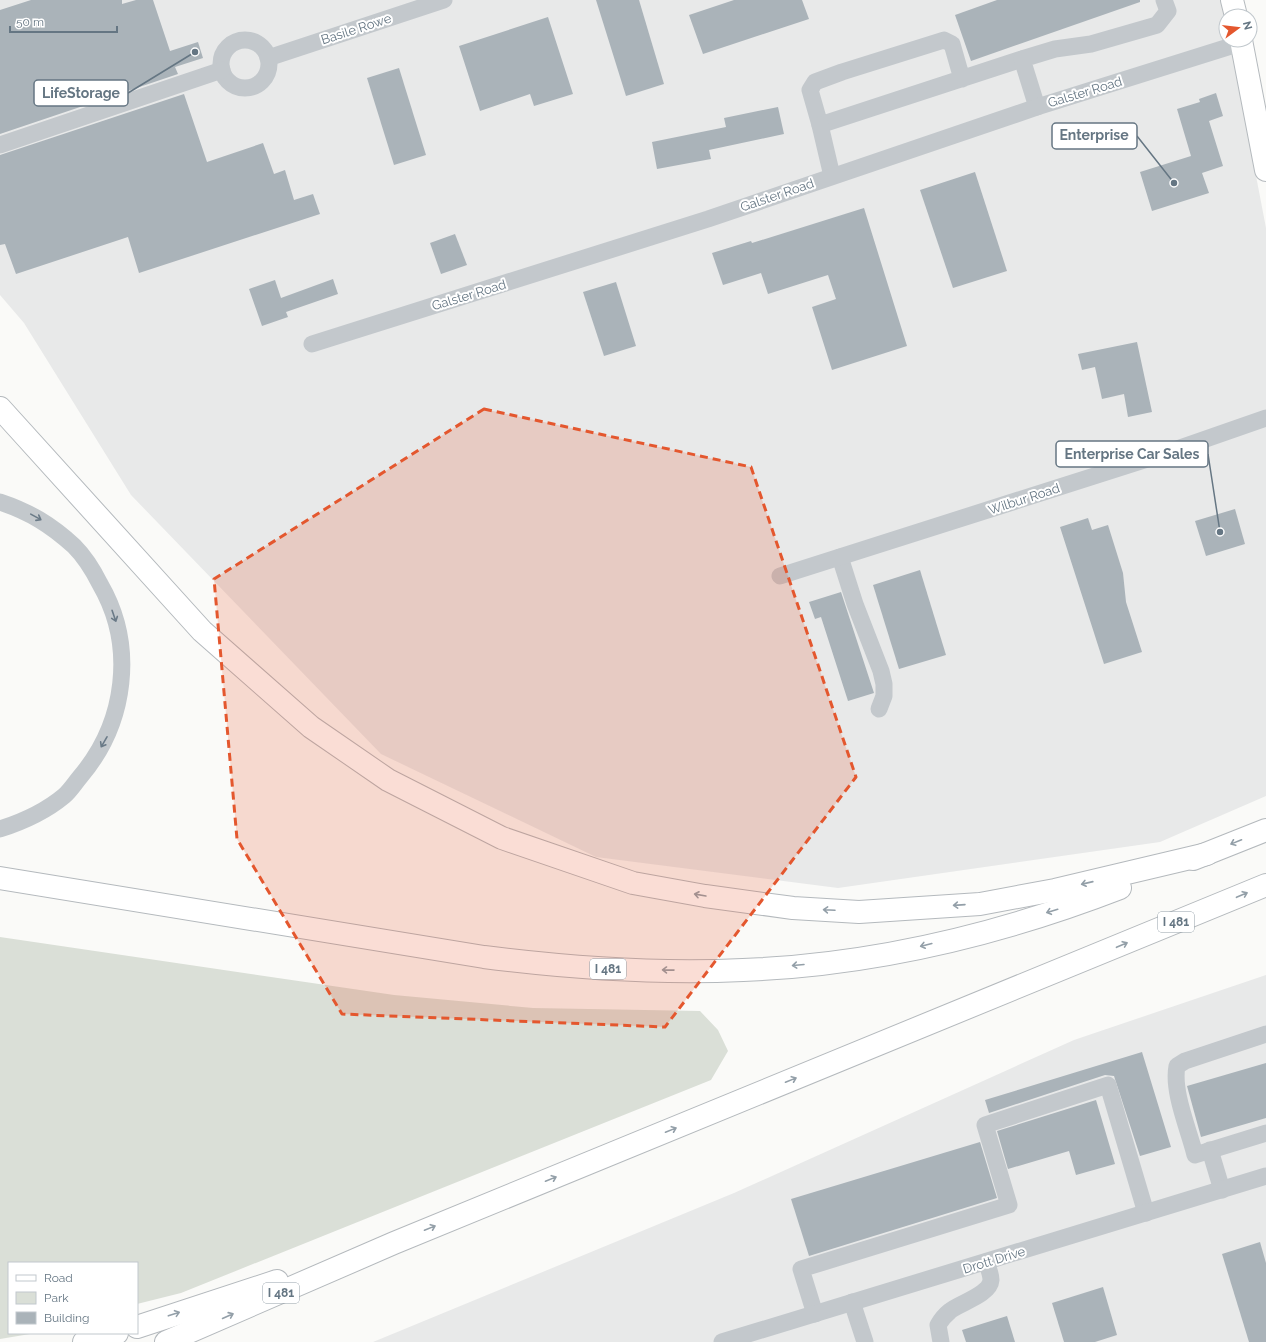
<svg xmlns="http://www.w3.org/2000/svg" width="1266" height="1342" viewBox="0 0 1266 1342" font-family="Raleway,sans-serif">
	<rect width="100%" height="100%" fill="#fafaf8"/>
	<g fill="#e8e9e9">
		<path d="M0 0H1221L1226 19V40H1230L1266 228V796L1160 842 838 888 596 857 381 754 131 495 24 323 0 295Z"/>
		<path d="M1266 975V1342H373L734 1193 1074 1040Z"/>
	</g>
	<path fill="#dadfd7" d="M0 937 394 995 533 1008 700 1011 718 1030 728 1051 711 1080 181 1293 137 1304V1263H9V1333H36L0 1339Z"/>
	<g fill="#aab3b9">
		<path d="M31 0H122V4L136 0H153L170 51 198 42 203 58 175 67 178 74 0 134V10Z"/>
		<path d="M596 0H639L664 84 626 96Z"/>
		<path d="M734 0H802L809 19 703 54 689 15Z"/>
		<path d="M997 0H1140V2L971 61 955 15Z"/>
		<path d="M548 17 573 94 534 106 530 94 480 111 459 46Z"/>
		<path d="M399 68 426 155 394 165 367 78Z"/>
		<path d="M1216 93 1223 116 1209 121 1223 166 1202 173 1209 193 1152 211 1140 172 1191 156 1177 109 1200 102 1199 99Z"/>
		<path d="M184 94 207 162 263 143 274 174 285 170 294 200 313 194 320 214 139 273 128 237 16 274 5 244 0 245V155Z"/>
		<path d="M778 107 784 134 709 150 711 159 657 169 652 142 726 127 724 118Z"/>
		<path d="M975 172 1007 271 953 288 920 190Z"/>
		<path d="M864 208 907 346 832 370 812 307 836 299 828 275 768 294 761 273 723 285 712 253 751 241 752 243Z"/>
		<path d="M455 234 467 265 441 274 430 243Z"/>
		<path d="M333 279 338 294 286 312 288 317 262 326 249 289 275 280 281 298Z"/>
		<path d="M616 282 636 346 604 356 583 292Z"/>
		<path d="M1137 342 1152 412 1128 417 1124 394 1102 399 1095 367 1082 370 1078 354Z"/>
		<path d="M1235 509 1245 544 1206 556 1195 521Z"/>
		<path d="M1088 518 1092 530 1108 525 1123 573 1126 602 1142 652 1104 664 1060 527Z"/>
		<path d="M920 570 946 655 899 669 873 585Z"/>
		<path d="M841 592 874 693 848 701 821 617 815 619 809 602Z"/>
		<path d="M1142 1052 1171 1147 1140 1156 1114 1076 1105 1075 989 1113 985 1100Z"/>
		<path d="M1266 1063V1118L1201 1137 1187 1086Z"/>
		<path d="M1096 1100 1115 1164 1076 1175 1069 1151 1008 1169 997 1131Z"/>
		<path d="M980 1142 997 1198 809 1256 791 1199Z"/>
		<path d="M1260 1242 1266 1263V1342H1249L1222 1254Z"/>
		<path d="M1103 1287 1117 1335 1095 1342H1064L1052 1303Z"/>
		<path d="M1007 1316 1015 1342H966L962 1330Z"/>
	</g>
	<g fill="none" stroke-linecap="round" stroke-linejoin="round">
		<g stroke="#b5babe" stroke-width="24">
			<g id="major">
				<path d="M1232 0 1236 16"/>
				<path d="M1241 40 1266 170"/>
			</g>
		</g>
		<g stroke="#b4b9bd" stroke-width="24">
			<g id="highway">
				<path d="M0 408 202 631 311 727 388 780 502 838 633 883 705 896 793 908 859 912 980 904 1055 890 1207 854"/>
				<path d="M1193 859 1266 830"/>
				<path d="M0 878 484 957C570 968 656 974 743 970 871 965 1001 934 1120 888"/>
				<path d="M137 1327 277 1281"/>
				<path d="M84 1342 117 1333"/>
				<path d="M166 1342 394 1243 1266 885"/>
			</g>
		</g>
		<g stroke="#c3c8cc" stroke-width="17">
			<circle cx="245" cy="64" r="24"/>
			<path d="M268 58 444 0"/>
			<path d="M962 79 952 44 944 40 842 72 815 82 810 90 820 125 1022 59"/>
			<path d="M1037 107 1022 59 1055 49 1091 44 1157 25 1168 11 1164 0"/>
			<path d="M820 125 832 176"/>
			<path d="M0 145 222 70"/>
			<path d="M312 344 708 219 1037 107 1241 43"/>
			<path d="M0 502C30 512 51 525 74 546 85 557 93 570 100 584 136 646 126 723 80 777 75 783 70 791 64 796 46 811 22 822 0 829"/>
			<path d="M840 557 855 604 881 671 884 684V696L879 709"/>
			<path d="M780 576 1157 456 1266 418"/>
			<path d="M1266 1034 1185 1061 1177 1066C1172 1092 1189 1130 1195 1155L1266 1133"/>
			<path d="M1210 1150 1222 1190"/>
			<path d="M852 1302 865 1342"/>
			<path d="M815 1314 801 1269 1009 1205 985 1125 1108 1085 1146 1213"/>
			<path d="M722 1342 1266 1176"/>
			<path d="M941 1342 938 1325C941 1320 945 1315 950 1311 959 1303 990 1295 991 1280 991 1274 988 1267 986 1262"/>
		</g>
		<use href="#major" stroke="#fff" stroke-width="22"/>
		<use href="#highway" stroke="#fff" stroke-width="22"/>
	</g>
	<defs><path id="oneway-shaft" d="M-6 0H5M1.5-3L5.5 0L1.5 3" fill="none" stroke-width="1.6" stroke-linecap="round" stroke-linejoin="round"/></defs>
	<g stroke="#6a7a87">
		<use href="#oneway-shaft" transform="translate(36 517) rotate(29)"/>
		<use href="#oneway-shaft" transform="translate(114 616) rotate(71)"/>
		<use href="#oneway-shaft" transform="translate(104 742) rotate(120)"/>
	</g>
	<g stroke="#939fa8">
		<use href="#oneway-shaft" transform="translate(1236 842) rotate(158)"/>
		<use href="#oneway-shaft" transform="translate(1087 883) rotate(167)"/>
		<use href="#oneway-shaft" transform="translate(700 895) rotate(-170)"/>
		<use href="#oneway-shaft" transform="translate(1242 895) rotate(-23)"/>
		<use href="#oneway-shaft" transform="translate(959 905) rotate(176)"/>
		<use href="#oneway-shaft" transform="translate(829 910) rotate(-177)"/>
		<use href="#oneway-shaft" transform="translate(1052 911) rotate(163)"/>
		<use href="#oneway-shaft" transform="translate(926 945) rotate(166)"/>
		<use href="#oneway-shaft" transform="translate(1122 945) rotate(-23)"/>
		<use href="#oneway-shaft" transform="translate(798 965) rotate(175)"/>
		<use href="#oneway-shaft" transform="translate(668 970) rotate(-179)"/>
		<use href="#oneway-shaft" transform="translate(791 1080) rotate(-22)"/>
		<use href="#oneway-shaft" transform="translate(671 1130) rotate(-22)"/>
		<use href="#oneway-shaft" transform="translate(551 1179) rotate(-22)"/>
		<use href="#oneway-shaft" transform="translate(430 1228) rotate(-22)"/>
		<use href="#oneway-shaft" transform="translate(174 1314) rotate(-18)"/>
		<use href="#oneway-shaft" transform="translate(228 1316) rotate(-24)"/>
	</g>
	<path fill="#e4572e" fill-opacity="0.2" stroke="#e4572e" stroke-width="3" stroke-dasharray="8 5" stroke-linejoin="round" d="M484 409 751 467 856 777 665 1027 342 1014 237 839 214 579Z"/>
	<g text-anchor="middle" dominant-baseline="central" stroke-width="4" stroke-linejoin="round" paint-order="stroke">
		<g fill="#fff" stroke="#939fa8" stroke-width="1">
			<rect x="1158" y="912" width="36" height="20" rx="3"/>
			<rect x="590" y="959" width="36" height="20" rx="3"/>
			<rect x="263" y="1283" width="36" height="20" rx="3"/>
		</g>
		<g font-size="12" font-weight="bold" fill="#657683">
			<text x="1176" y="922">I 481</text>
			<text x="608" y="969">I 481</text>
			<text x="281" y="1293">I 481</text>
		</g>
		<g font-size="13" fill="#657683" stroke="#fff">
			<text transform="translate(356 29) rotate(-18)">Basile Rowe</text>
			<text transform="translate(1085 92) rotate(-17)">Galster Road</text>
			<text transform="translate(777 195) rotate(-19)">Galster Road</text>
			<text transform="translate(469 295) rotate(-17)">Galster Road</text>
			<text transform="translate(1024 499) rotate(-18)">Wilbur Road</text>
			<text transform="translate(994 1260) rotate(-17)">Drott Drive</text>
		</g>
	</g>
	<path fill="none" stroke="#657683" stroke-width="1.5" d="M195 52L128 93M1174 183L1137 136M1220 532L1208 454"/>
	<g fill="#657683" stroke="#fff" stroke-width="1.5">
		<circle cx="195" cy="52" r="4"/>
		<circle cx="1174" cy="183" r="4"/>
		<circle cx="1220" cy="532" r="4"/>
	</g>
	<g fill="#fff" stroke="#657683" stroke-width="1.5">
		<rect x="34" y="80" width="94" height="26" rx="4"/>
		<rect x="1052" y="123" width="85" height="26" rx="4"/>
		<rect x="1056" y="441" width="152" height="26" rx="4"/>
	</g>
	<g font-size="14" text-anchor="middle" font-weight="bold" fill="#657683">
		<text x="81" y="98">LifeStorage</text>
		<text x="1094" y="140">Enterprise</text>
		<text x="1132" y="459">Enterprise Car Sales</text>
	</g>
	<rect x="8" y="1262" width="130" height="72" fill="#ffffff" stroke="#c1c8cd"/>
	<rect x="16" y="1275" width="20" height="6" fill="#ffffff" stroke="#c1c8cd"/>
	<text x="44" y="1282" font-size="12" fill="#657683">Road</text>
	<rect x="16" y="1292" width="20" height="12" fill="#dadfd7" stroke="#c1c8cd"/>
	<text x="44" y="1302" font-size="12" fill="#657683">Park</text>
	<rect x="16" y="1312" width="20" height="12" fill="#aab3b9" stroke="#c1c8cd"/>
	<text x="44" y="1322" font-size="12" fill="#657683">Building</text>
	<g transform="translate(1238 28) rotate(75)"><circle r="19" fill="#ffffff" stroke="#c1c8cd"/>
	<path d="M0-3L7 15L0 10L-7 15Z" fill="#e4572e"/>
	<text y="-6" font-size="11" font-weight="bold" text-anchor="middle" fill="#657683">N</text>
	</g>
	<path d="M10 26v6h107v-6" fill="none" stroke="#657683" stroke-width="2"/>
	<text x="16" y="26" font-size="12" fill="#657683" stroke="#ffffff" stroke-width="3" paint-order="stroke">50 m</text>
</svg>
